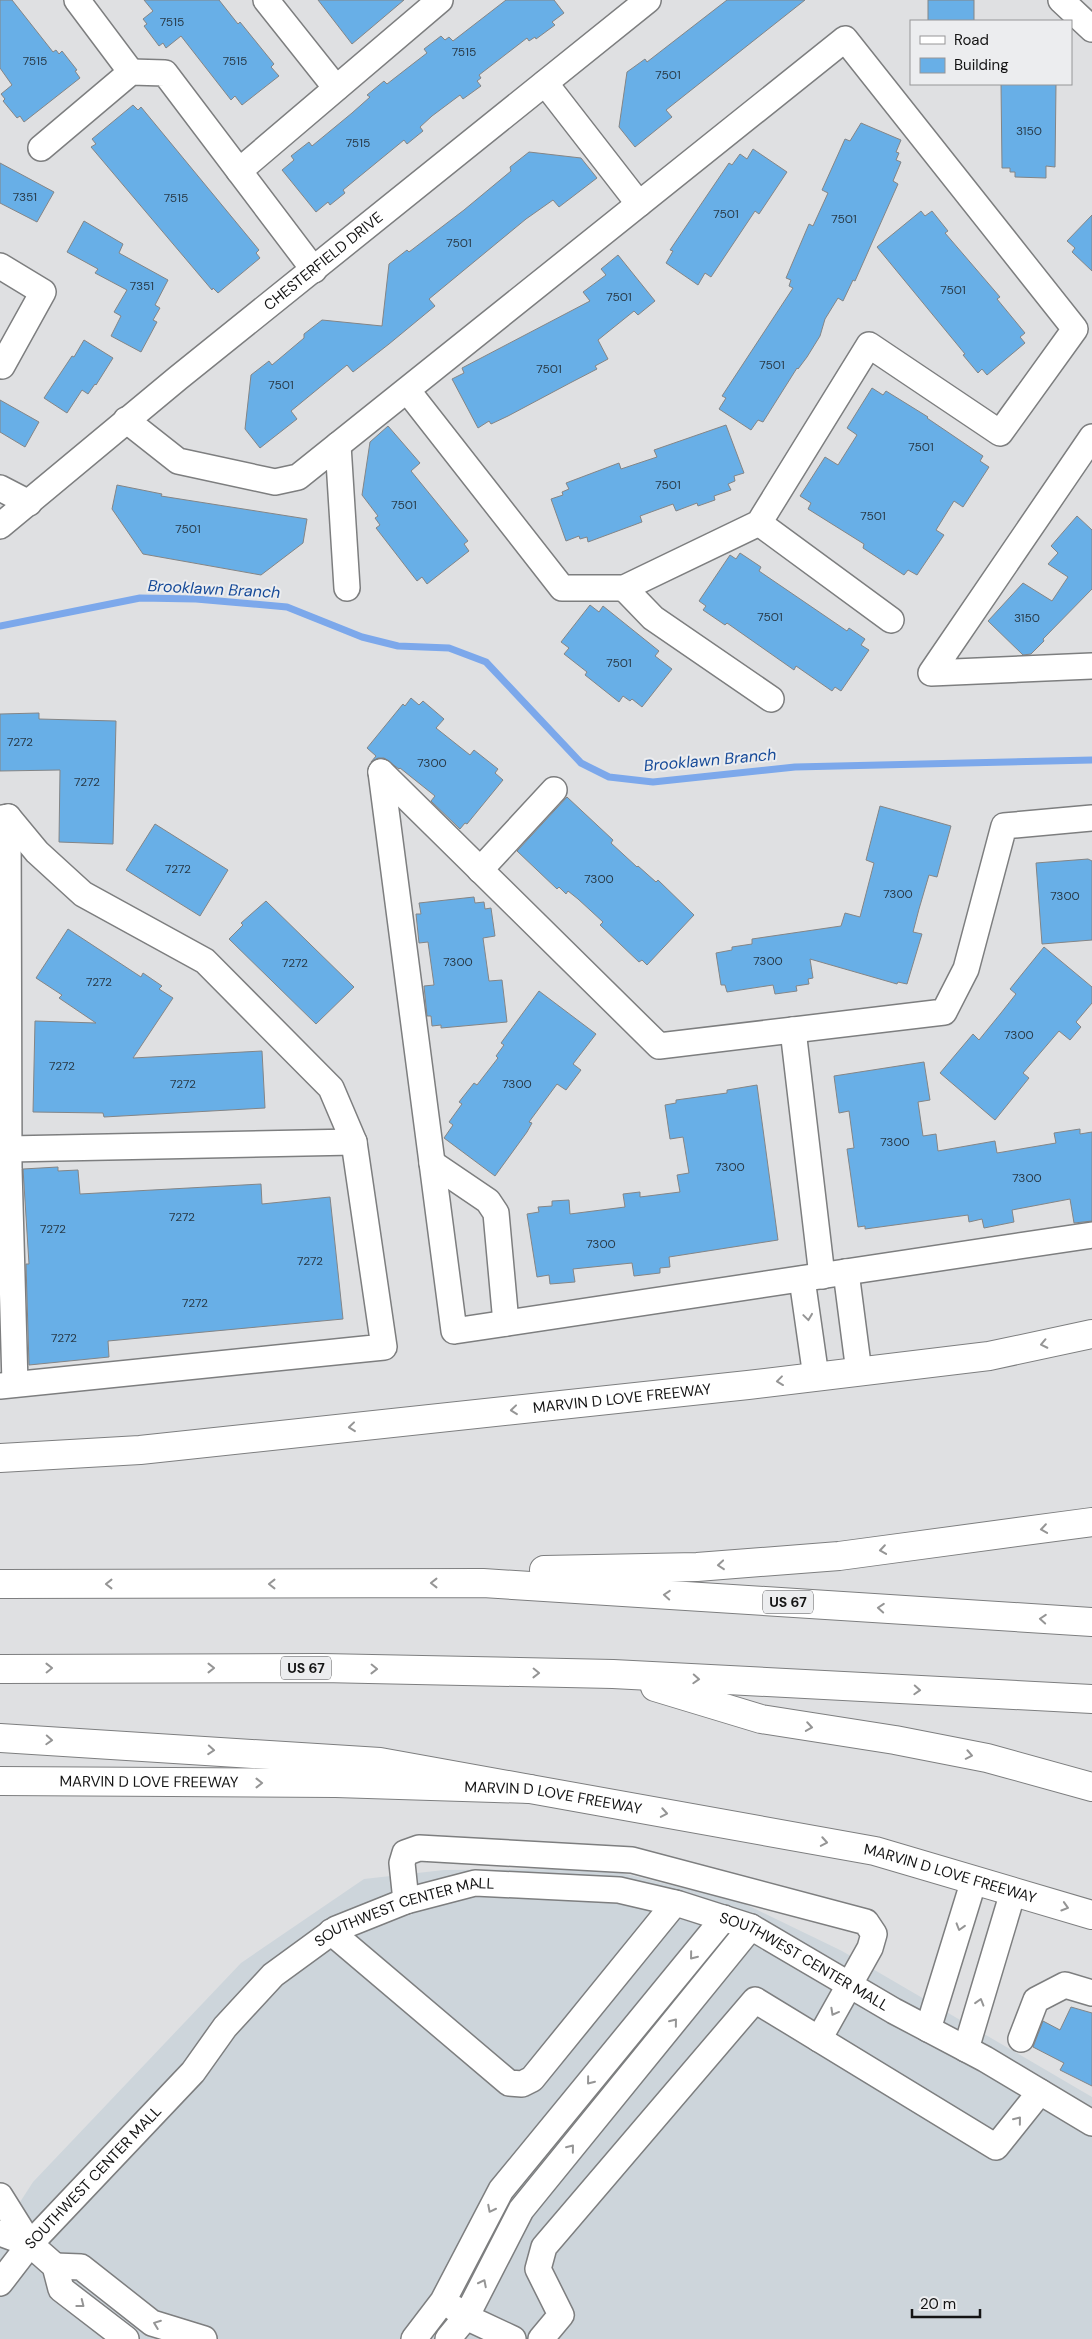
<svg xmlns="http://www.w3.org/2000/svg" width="1092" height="2339" viewBox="0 0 1092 2339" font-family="'DM Sans',sans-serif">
	<rect width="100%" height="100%" fill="#dfe0e2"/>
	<path fill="#cdd5db" d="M605 1869 741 1902 842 1951 1092 2097V2339H0V2233L33 2182 241 1963 364 1879 444 1870Z"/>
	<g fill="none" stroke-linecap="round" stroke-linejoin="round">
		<path stroke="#7ca8eb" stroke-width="7" d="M0 626 140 598 196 599 287 607 362 637 398 646 449 648 486 662 581 763 609 777 653 782 795 767 1092 760"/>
	</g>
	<g fill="#68afe7" stroke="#848586">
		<path d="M0 0H12L53 52 56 50 59 54 62 51 77 70 75 71 80 78 24 122 20 116 17 118 3 101 5 99 1 94 12 85 0 68Z"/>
		<path d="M144 0H219L238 24 240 22 274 64 271 67 279 76 242 105 235 96 231 100 181 36 166 48 163 43 159 46 144 26 147 24 143 19 153 11Z"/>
		<path d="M318 0H404L352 44Z"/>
		<path d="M506 0H554L564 13 552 22 555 25 536 39 535 37 529 41 527 38 479 75 481 78 477 81 481 86 463 99 460 95 432 116 420 127 423 131 407 144 404 140 343 190 345 193 330 205 328 202 316 212 282 170 294 160 291 156 309 142 312 146 352 113 370 97 367 95 384 81 387 84 414 63 427 53 424 49 441 36 445 40 449 37 453 41Z"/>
		<path d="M727 0H805L666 110 672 117 635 147 619 127 627 72 645 59 647 62Z"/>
		<rect x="928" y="0" width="46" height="21"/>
		<path d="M1001 84H1056L1055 167 1046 166V178L1015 177V172H1010V168H1002Z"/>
		<path d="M133 105 138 110 141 107 259 250 256 253 260 258 218 293 213 288 212 290 91 147 96 144 92 139Z"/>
		<path d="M861 123 901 140 896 152 899 153 896 160 901 162 893 181 898 184 855 281 853 280 843 301 838 298 825 319 820 336 807 357 798 369 797 368 763 422 758 420 751 430 719 409 726 398 722 396 793 288 789 286 791 280 786 278 809 224 813 226 828 193 822 190 845 139 850 141Z"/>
		<path d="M753 149 787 172 759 214 755 211 711 277 705 273 698 285 666 263 673 251 670 250 729 163 732 165 740 154 747 159Z"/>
		<path d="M529 152 581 158 597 178 559 207 553 200 526 219 429 299 435 306 389 344 353 372 347 365 291 411 297 419 260 448 245 429 251 375 269 361 272 365 304 338V334L322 320 382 326 389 264 407 250 409 252 464 210 511 171 510 167Z"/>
		<path d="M0 163 54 192 37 222 0 203Z"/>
		<path d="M921 211 925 216 932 211 948 231 945 233 1000 297 997 299 1025 333 1020 337 1025 343 987 375 982 369 978 373 963 355 965 354 877 247Z"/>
		<path d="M1092 215V271L1072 252 1075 248 1067 241Z"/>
		<path d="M84 221 123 244 119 253 168 280 155 305 160 308 153 320 157 322 141 352 111 336 121 316 114 312 127 290 95 273 98 269 67 252Z"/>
		<path d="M618 255 655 301 638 315 634 311 598 340 608 359 595 366 597 369 570 383 508 416 491 424 489 421 478 428 452 379 464 373 462 368 590 301 583 292 606 275 601 269Z"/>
		<path d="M84 340 113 358 96 385 95 384 88 394 82 390 67 413 44 398 72 356 74 357Z"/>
		<path d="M872 388 883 395 886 391 928 417 927 418 983 456 980 461 989 467 963 507 954 501 936 530 944 535 917 575 908 570 904 575 863 548 864 544 808 509 811 503 800 496 825 457 838 465 857 435 847 428Z"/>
		<path d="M0 400 39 422 25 447 0 432Z"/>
		<path d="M726 425 744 473 734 476 735 481 728 484 731 490 714 496 715 500 698 506 697 503 676 511 673 504 640 516 642 522 588 542 587 537 580 539 579 536 566 541 551 499 563 495 562 492 569 489 566 483 619 463 621 469 657 457 654 450Z"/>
		<path d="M388 426 420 463 411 471 468 541 464 544 469 551 427 584 422 577 417 581 376 528 380 525 375 518 378 516 362 495 370 442Z"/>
		<path d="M117 485 162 494 161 496 307 519 303 543 261 575 143 554 112 509Z"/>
		<path d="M1077 516 1092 530V589L1043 639 1044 641 1031 654 1023 655 988 621 1023 583 1052 601 1068 577 1048 564 1058 553 1051 546Z"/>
		<path d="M740 553 761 567 759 571 847 631 849 628 865 639 861 645 869 650 841 691 835 687 832 691 796 666 794 670 727 623 725 625 703 610 706 606 699 601 730 555 736 559Z"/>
		<path d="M590 605 599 612 603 606 659 651 655 656 672 669 642 707 632 699 630 701 623 696 619 702 585 675 587 672 564 654 569 648 561 642Z"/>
		<path d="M411 698 419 705 423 701 444 719 436 728 470 755 474 750 498 769 495 773 503 780 467 824 465 823 460 829 431 801 435 796 400 768 399 769 384 758H378L371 762 376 756 367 748 403 704 405 706Z"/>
		<path d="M39 713V719L116 721 113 844 59 842 60 770 0 771V714Z"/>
		<path d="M567 797 613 840 611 843 637 867 638 866 656 882 658 880 694 915 647 965 642 960 639 962 619 943 600 925 603 922 578 899 568 891 566 894 559 887 557 889 517 851Z"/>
		<path d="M880 806 951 826 937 877 929 875 919 909 913 932 922 934 907 984 898 982 897 984 810 959 813 978 808 979 809 984 796 986 797 991 775 994 773 985 727 992 725 985H721L716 953 732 950V947L752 944V939L841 926 845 913 860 917 874 863 866 860Z"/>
		<path d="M155 824 228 870 200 916 126 870Z"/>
		<path d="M1088 859 1092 861V940L1042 944 1036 863Z"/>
		<path d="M474 897 475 903 484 902 485 909 491 908 495 936 483 938 489 981 502 980 507 1022 441 1028V1025L432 1026 431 1016H427L424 986 434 985 428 942 419 943 416 914H421L419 903Z"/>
		<path d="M266 901 354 987 316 1024 229 939 243 925 241 923Z"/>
		<path d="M68 929 141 977 143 973 162 986 159 989 173 998 133 1058 262 1051 265 1108 104 1117 103 1113 33 1112 35 1021 96 1023 59 998 62 995 36 978Z"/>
		<path d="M1044 947 1092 987V1003L1076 1022 1081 1027 1070 1040 1059 1031 1023 1073 1029 1078 995 1120 940 1073 973 1034 979 1040 1001 1013 1016 994 1010 989Z"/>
		<path d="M539 991 596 1034 573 1064 581 1070 566 1090 557 1084 529 1122 532 1123 527 1132 495 1176 444 1138 453 1125 449 1122 462 1104 459 1102 474 1083 477 1085 498 1058 496 1056 504 1045 501 1043Z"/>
		<path d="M924 1062 930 1100 918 1102 923 1136 936 1134 938 1151 995 1141 997 1153 1056 1143 1054 1133 1080 1129V1134L1092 1132V1221L1074 1223 1070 1199 1012 1210 1014 1222 984 1228 982 1219 969 1222 968 1215 865 1229V1226L858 1227 847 1149 854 1148 849 1111 839 1113 834 1076Z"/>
		<path d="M757 1085 778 1240 669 1257 670 1267 660 1268V1273L634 1276 632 1263 573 1269 575 1282 550 1284 549 1275 537 1277 527 1214 539 1212 538 1207 552 1206V1201L569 1200 570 1214 625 1207 623 1194 640 1192V1197L680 1192 677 1175 689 1173 683 1137 670 1139 665 1105 676 1103V1100L727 1093V1090Z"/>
		<path d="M58 1167V1171L78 1170 80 1194 261 1184 262 1204 330 1197 343 1319 108 1341 109 1357 29 1365 26 1264H29L23 1169Z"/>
		<path d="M1071 2007 1092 2013V2086L1060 2070 1064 2063 1033 2047 1043 2021 1060 2030Z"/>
	</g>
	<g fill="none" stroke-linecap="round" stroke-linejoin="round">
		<g stroke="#7d7e7f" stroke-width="28">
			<g id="minor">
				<path d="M77 0 131 72"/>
				<path d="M266 0 336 88"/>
				<path d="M1061 0 1092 29"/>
				<path d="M545 83 639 204"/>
				<path d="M41 148 131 72 165 73 314 270"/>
				<path d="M239 171 440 0"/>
				<path d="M0 266 43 292 2 366 0 365"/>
				<path d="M126 420 178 461 275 482 298 477 845 39 1075 329 1000 433 869 345 759 523 624 588H562L407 390"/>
				<path d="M1092 437 931 673 1092 666"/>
				<path d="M338 445 347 588"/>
				<path d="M0 488 29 503"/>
				<path d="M759 523 891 620"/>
				<path id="s1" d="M0 526 178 378 648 0"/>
				<path d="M624 588 653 618 771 699"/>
				<path d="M381 772 454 1331 1092 1235"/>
				<path d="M381 772 659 1046 944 1012 966 969 1004 826 1092 818"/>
				<path d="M2 818 8 817 9 1169 15 1384"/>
				<path d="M480 870 554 790"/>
				<path d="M793 1030 822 1276"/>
				<path d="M0 1146 9 1149 354 1142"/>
				<path d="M432 1163 488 1201 496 1213 506 1323"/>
				<path d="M846 1272 859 1372"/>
				<path d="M802 1279 816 1377"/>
				<path d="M0 1386 384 1347 354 1142 331 1088 205 961 83 894 37 852 8 817"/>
				<path d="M406 1901 402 1863 405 1853 419 1848 632 1860 866 1922 874 1934 870 1948 819 2039"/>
				<path d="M331 1932 509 2083 522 2084 532 2079 675 1903"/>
				<path d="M928 2029 974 1880"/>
				<path d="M1021 2039 1036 2000 1065 1985 1092 1993"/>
				<path d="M966 2049 1013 1892"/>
				<path d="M0 2196 30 2244 55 2266 61 2289 126 2339"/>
				<path d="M0 2233 30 2244"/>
				<path d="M55 2266 81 2267 152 2323 204 2339"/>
				<path id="s2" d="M0 2283 30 2244 193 2072 225 2027 273 1975 336 1929 406 1901 475 1883 619 1890 679 1904 751 1927 894 2011 985 2059 1092 2123"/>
				<path d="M454 2308 466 2317 513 2339"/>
				<path d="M414 2339 443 2301 501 2190 724 1918"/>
				<path d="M448 2339 466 2317 521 2210 751 1927"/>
				<path d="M541 2339 561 2315 538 2269 544 2247 755 2000 996 2147 1040 2092"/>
			</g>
		</g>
		<g stroke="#7d7e7f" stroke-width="30">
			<g id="major">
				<path id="s3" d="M0 1458 140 1450 748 1385 989 1356 1092 1334"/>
				<path id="s4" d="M0 1781 336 1783 530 1789 875 1851 1092 1915"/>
			</g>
		</g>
		<g stroke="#7d7e7f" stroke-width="30">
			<g id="highway">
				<path d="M544 1570 697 1567 839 1556 1092 1522"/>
				<path d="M0 1584 483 1583 1092 1622"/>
				<path d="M0 1669 322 1668 613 1674 1092 1699"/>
				<path d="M655 1687 761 1719 895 1740 987 1758 1092 1787"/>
				<path d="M0 1738 380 1762 530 1789"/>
			</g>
		</g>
		<use href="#minor" stroke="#fff" stroke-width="25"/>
		<use href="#major" stroke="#fff" stroke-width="28"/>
		<use href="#highway" stroke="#fff" stroke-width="28"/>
	</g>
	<defs><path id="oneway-chevron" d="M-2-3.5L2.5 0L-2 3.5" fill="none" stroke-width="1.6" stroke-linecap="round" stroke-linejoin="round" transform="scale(1.25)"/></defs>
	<g stroke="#959595">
		<use href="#oneway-chevron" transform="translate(808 1317) rotate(82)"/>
		<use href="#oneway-chevron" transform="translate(1044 1344) rotate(168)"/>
		<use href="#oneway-chevron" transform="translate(780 1381) rotate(173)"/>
		<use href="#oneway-chevron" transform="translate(514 1410) rotate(174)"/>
		<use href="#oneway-chevron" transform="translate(352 1427) rotate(174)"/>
		<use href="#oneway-chevron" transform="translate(1044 1529) rotate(172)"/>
		<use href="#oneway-chevron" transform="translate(883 1550) rotate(172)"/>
		<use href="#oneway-chevron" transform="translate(721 1565) rotate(175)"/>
		<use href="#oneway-chevron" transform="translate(434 1583) rotate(180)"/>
		<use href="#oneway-chevron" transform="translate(109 1584) rotate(180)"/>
		<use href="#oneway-chevron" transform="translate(272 1584) rotate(180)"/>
		<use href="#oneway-chevron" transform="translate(667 1595) rotate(-176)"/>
		<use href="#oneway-chevron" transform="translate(881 1608) rotate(-176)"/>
		<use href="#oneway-chevron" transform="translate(1043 1619) rotate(-176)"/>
		<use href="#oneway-chevron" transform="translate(49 1668) rotate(-1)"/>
		<use href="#oneway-chevron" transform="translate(211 1668)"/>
		<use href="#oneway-chevron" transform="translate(374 1669) rotate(1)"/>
		<use href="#oneway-chevron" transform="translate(536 1673) rotate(1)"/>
		<use href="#oneway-chevron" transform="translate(696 1679) rotate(3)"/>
		<use href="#oneway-chevron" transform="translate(917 1690) rotate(3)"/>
		<use href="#oneway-chevron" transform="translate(809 1727) rotate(9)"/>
		<use href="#oneway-chevron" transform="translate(49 1740) rotate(3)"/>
		<use href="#oneway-chevron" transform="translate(211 1750) rotate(4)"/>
		<use href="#oneway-chevron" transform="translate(969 1755) rotate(11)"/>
		<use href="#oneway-chevron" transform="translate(259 1783)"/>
		<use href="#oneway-chevron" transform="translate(664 1813) rotate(10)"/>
		<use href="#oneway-chevron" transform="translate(824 1842) rotate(10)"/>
		<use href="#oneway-chevron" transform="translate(1065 1907) rotate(17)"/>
		<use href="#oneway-chevron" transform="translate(960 1927) rotate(107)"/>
		<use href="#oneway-chevron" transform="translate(693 1956) rotate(129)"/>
		<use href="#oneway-chevron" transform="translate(980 2002) rotate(-73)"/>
		<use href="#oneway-chevron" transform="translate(834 2012) rotate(119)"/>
		<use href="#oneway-chevron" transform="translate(674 2022) rotate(-51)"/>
		<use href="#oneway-chevron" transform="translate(590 2081) rotate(129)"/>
		<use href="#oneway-chevron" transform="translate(1018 2120) rotate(-51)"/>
		<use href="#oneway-chevron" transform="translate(571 2148) rotate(-51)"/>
		<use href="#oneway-chevron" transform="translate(491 2209) rotate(117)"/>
		<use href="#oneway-chevron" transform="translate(483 2283) rotate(-63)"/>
		<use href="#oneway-chevron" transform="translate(81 2304) rotate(38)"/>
		<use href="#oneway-chevron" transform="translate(157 2324) rotate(-159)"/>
	</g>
	<g text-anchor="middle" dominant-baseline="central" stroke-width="4" stroke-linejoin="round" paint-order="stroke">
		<g font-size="12" fill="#293b49">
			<text x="172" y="22">7515</text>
			<text x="464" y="52">7515</text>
			<text x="35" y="61">7515</text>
			<text x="235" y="61">7515</text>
			<text x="668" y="75">7501</text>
			<text x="1029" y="131">3150</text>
			<text x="358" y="143">7515</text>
			<text x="25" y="197">7351</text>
			<text x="176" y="198">7515</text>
			<text x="726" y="214">7501</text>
			<text x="844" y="219">7501</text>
			<text x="459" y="243">7501</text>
			<text x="142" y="286">7351</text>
			<text x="953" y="290">7501</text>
			<text x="619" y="297">7501</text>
			<text x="772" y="365">7501</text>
			<text x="549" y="369">7501</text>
			<text x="281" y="385">7501</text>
			<text x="921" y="447">7501</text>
			<text x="668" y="485">7501</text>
			<text x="404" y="505">7501</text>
			<text x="873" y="516">7501</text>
			<text x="188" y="529">7501</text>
			<text x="770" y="617">7501</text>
			<text x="1027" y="618">3150</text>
			<text x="619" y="663">7501</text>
			<text x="20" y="742">7272</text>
			<text x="432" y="763">7300</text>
			<text x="87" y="782">7272</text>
			<text x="178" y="869">7272</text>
			<text x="599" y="879">7300</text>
			<text x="898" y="894">7300</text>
			<text x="1065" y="896">7300</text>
			<text x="768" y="961">7300</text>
			<text x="458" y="962">7300</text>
			<text x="295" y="963">7272</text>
			<text x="99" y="982">7272</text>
			<text x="1019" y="1035">7300</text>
			<text x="62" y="1066">7272</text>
			<text x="183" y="1084">7272</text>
			<text x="517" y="1084">7300</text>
			<text x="895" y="1142">7300</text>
			<text x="730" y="1167">7300</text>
			<text x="1027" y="1178">7300</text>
			<text x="182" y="1217">7272</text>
			<text x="53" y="1229">7272</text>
			<text x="601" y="1244">7300</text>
			<text x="310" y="1261">7272</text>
			<text x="195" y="1303">7272</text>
			<text x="64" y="1338">7272</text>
		</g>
		<g fill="#ecedef" stroke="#555556" stroke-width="1">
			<rect x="763" y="1590.5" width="50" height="23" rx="4"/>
			<rect x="281" y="1656.5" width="50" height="23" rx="4"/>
		</g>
		<g font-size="14" font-weight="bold" fill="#141414">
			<text x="788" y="1602">US 67</text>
			<text x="306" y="1668">US 67</text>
		</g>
		<g font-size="15" fill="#141414" stroke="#ecedef">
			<text stroke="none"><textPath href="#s1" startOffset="418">CHESTERFIELD DRIVE</textPath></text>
			<text stroke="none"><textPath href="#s3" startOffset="625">MARVIN D LOVE FREEWAY</textPath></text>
			<text stroke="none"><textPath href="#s4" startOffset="149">MARVIN D LOVE FREEWAY</textPath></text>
			<text stroke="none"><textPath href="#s4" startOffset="554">MARVIN D LOVE FREEWAY</textPath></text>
			<text stroke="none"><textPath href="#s4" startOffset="959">MARVIN D LOVE FREEWAY</textPath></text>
			<text stroke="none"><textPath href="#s2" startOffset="561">SOUTHWEST CENTER MALL</textPath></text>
			<text stroke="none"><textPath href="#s2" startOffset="981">SOUTHWEST CENTER MALL</textPath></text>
			<text stroke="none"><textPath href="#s2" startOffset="141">SOUTHWEST CENTER MALL</textPath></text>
		</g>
		<g font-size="16" font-style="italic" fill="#164a98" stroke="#ecedef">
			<text transform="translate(214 589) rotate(3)">Brooklawn Branch</text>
			<text transform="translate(710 760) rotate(-5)">Brooklawn Branch</text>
		</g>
	</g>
	<rect x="910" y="20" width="162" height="65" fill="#ecedef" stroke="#969697"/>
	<rect x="920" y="36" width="25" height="8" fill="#ffffff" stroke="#969697"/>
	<text x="954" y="45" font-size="15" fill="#141414">Road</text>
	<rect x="920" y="58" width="25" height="15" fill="#68afe7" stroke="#969697"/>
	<text x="954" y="70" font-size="15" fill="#141414">Building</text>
	<path d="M912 2309v8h68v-8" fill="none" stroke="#141414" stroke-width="2.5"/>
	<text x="920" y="2309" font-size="15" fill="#141414" stroke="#ecedef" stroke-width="4" paint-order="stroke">20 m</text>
</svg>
